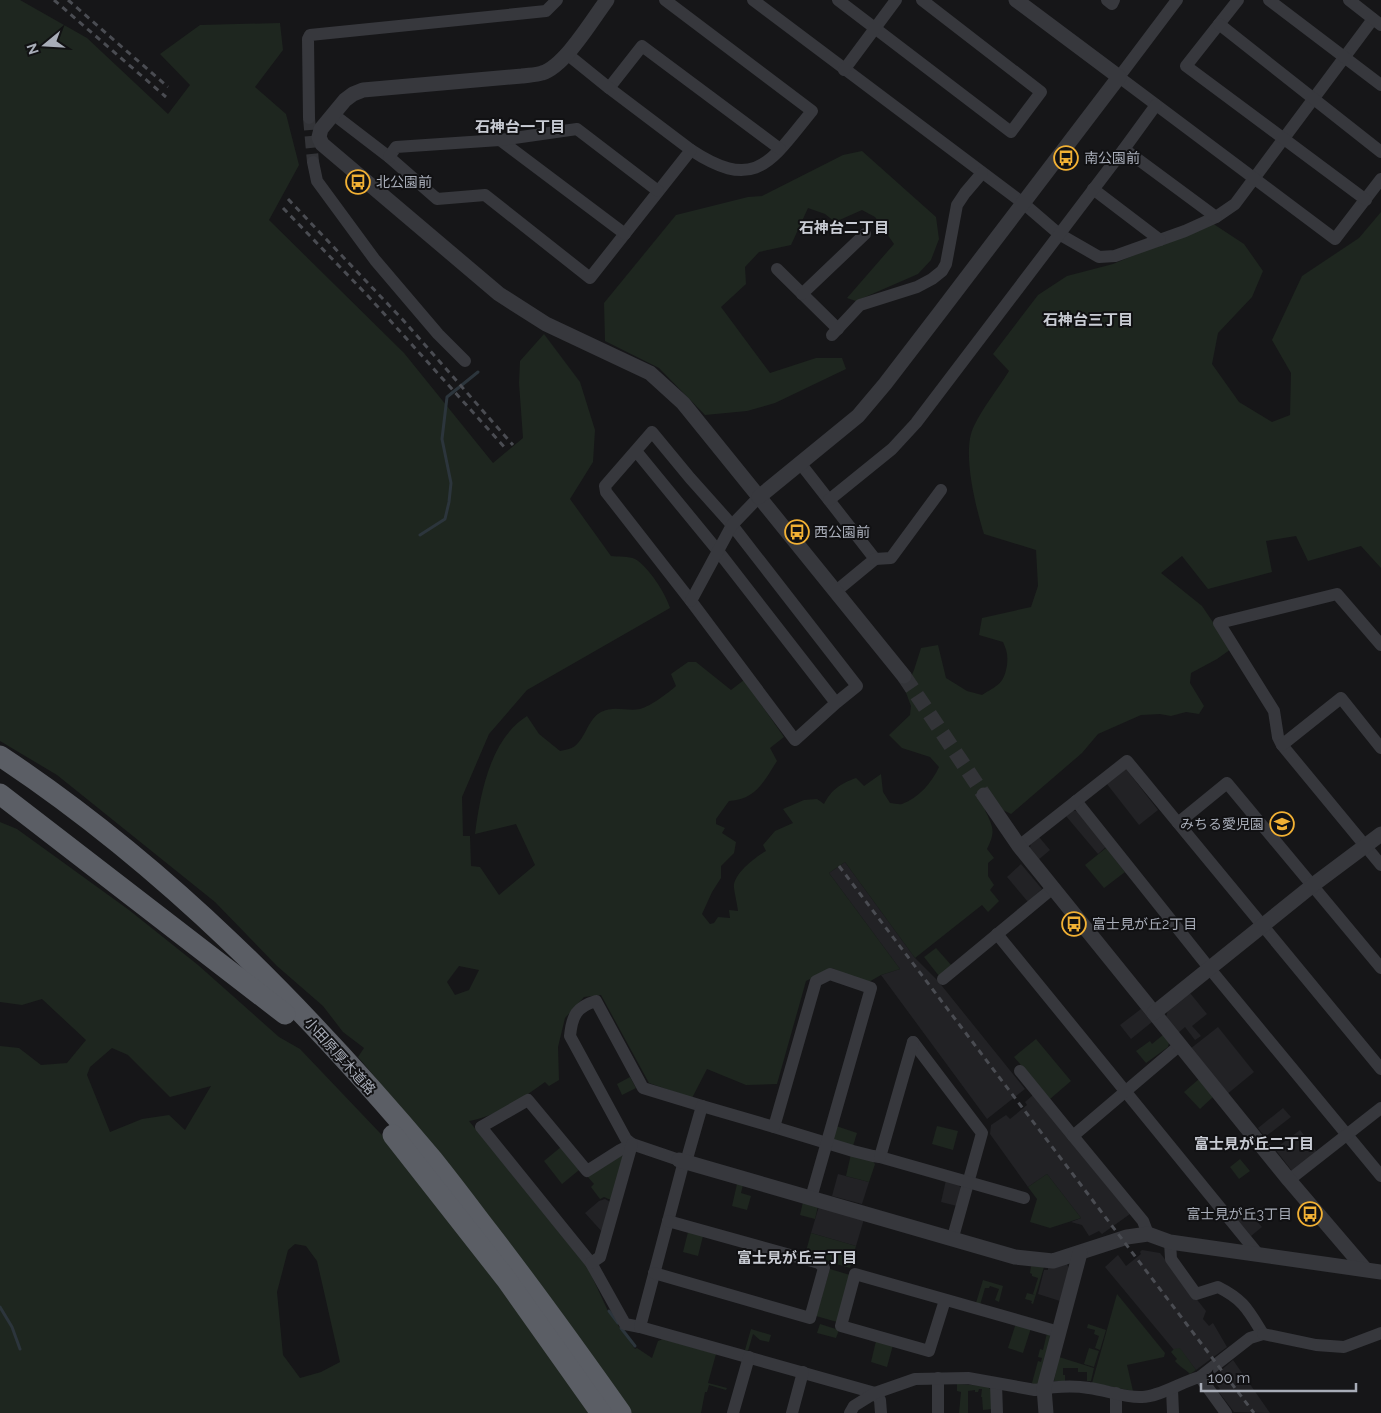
<svg xmlns="http://www.w3.org/2000/svg" width="1381" height="1413" viewBox="0 0 1381 1413" font-family="Raleway,'Noto Sans JP',sans-serif">
	<rect width="100%" height="100%" fill="#161618"/>
	<g fill="#222225">
		<path d="M1126 769 1158 810 1139 825 1107 784Z"/>
		<path d="M1073 810 1078 812 1107 846 1098 854 1066 816Z"/>
		<path d="M1039 837 1050 850 1037 861 1029 850 1031 844Z"/>
		<path d="M845 862 915 958 938 981 1025 1089 987 1119 881 975 900 969 829 873Z"/>
		<path d="M1021 864 1042 889 1028 902 1007 877Z"/>
		<path d="M1190 993 1207 1014 1192 1026 1201 1036 1195 1040 1185 1027 1178 1033 1166 1017 1168 1010Z"/>
		<path d="M1141 1009 1152 1022 1131 1039 1120 1025Z"/>
		<path d="M1218 1027 1254 1072 1226 1095 1190 1049Z"/>
		<path d="M1033 1095 1130 1214 1102 1234 1099 1231 1089 1236 1082 1225 1071 1222 1081 1218 1047 1174 1028 1187 990 1134 991 1125 1006 1115 1010 1119 1027 1105 1025 1102Z"/>
		<path d="M1283 1108 1291 1117 1265 1137 1258 1128Z"/>
		<path d="M1300 1130 1317 1152 1292 1171 1275 1149Z"/>
		<path d="M838 1174 869 1182 862 1204 832 1196Z"/>
		<path d="M946 1180 957 1183 961 1188 957 1206 941 1202Z"/>
		<path d="M605 1199 612 1203 604 1234 585 1213 599 1201Z"/>
		<path d="M819 1206 864 1219 856 1246 811 1233Z"/>
		<path d="M1246 1209 1262 1227 1251 1236 1236 1218Z"/>
		<path d="M1142 1250 1160 1253 1206 1311 1203 1319 1209 1326 1213 1323 1227 1347 1196 1370 1180 1349 1174 1350 1105 1267 1118 1255 1126 1266 1141 1254 1140 1252Z"/>
		<path d="M1067 1264 1069 1269 1060 1301 1038 1294 1044 1270H1048V1267Z"/>
		<path d="M1233 1360 1270 1413 1234 1412 1218 1391 1220 1389 1212 1378Z"/>
	</g>
	<g fill="#1e261f" fill-rule="evenodd">
		<path d="M0 0H20L87 38 168 114 190 85 160 54 200 25 280 23 283 50 255 87 286 114 299 165 269 220 404 353 493 463 523 438 519 383 520 361 544 334 580 382 595 430 593 462 570 499 611 556C618 557 629 556 635 559 648 566 666 594 670 608L527 690 489 734 462 797 463 836H470L471 866 480 867 499 895 535 865 516 824 475 834C480 795 490 739 527 716L539 734 560 751C565 750 571 749 575 746 586 737 588 719 601 712 615 705 627 712 640 709 651 706 668 693 676 686L671 674 688 662H696L731 690 744 680 784 737 770 748 777 761C764 781 756 800 729 801L716 819V824L725 828 722 833 736 842 734 853 721 866V878L712 892 702 914 710 924 714 923 718 917 730 918 729 910 738 911C737 903 735 896 734 888 732 875 755 857 766 851L763 845 775 831 793 823 783 809 804 800 817 799 824 804C832 789 840 784 856 778L864 786 881 774 883 792 890 803C894 803 899 805 902 804 919 798 932 782 939 767L930 757 902 748 889 735 910 715 911 706 905 690 914 670 921 648 938 645 946 678 967 691 982 695C998 685 1004 684 1007 665 1008 655 1007 651 1003 642L979 635 982 618 1031 607 1038 586 1036 550 984 534C976 508 961 451 974 426 983 407 998 389 1009 371L993 354 1038 295 1067 276 1113 264 1212 223 1244 244 1263 271 1252 297 1218 333 1212 364 1239 402 1272 422 1290 415 1291 373 1272 340 1302 276 1359 238 1381 212V568L1361 546 1308 561 1296 536 1266 541 1272 572 1208 589 1182 556 1161 573 1202 606 1231 649 1217 659 1191 673 1190 683 1204 706 1199 714 1186 712 1171 716 1160 714 1141 715 1098 734 1082 753 1011 814 1003 810 994 802 985 810C993 827 996 831 987 849L994 858 988 863V876L994 885 990 890 999 901 988 912 982 905 915 958 845 862 829 873 900 969 881 975 867 983 832 968 806 981 777 1084 746 1085 707 1069 692 1098 649 1083 601 995 584 997 565 1018 558 1047 559 1080 549 1086 545 1082C523 1098 497 1116 469 1121L588 1268 608 1311 635 1349 637 1348 652 1358 658 1341 663 1339 716 1354 708 1383 727 1388 726 1390 709 1385 707 1392H705L701 1413H628L409 1117 358 1057 364 1048 343 1032 323 1006 277 966 215 902 57 775 0 741ZM459 966 479 970 469 990 455 995 447 982Z"/>
		<path d="M862 151 936 217 939 239 931 260 918 274 856 301 847 298 894 244 875 217 862 210 835 222 825 214 808 208 791 245 759 252 745 267 746 284 721 307 770 373 816 358H842L846 369 775 403 747 411 705 415 659 368 605 341 604 303 676 215 748 197 762 196 843 155Z"/>
		<path d="M0 822 17 829 129 910 198 965 279 1037 300 1049 399 1153 594 1413H0V1046L19 1048 41 1065 67 1063 86 1040 42 999 22 1005 0 1002ZM112 1048 128 1055 170 1097 211 1086 185 1130 169 1115 142 1119 110 1132 87 1075 90 1067ZM295 1244 306 1246 317 1261 340 1362 321 1372 300 1378 283 1355 277 1292 288 1250Z"/>
		<path d="M1106 848 1125 872 1104 888 1085 865Z"/>
		<path d="M936 948 952 966 939 976 924 957Z"/>
		<path d="M1163 1035 1169 1043 1168 1047 1146 1063 1136 1051 1150 1041 1152 1044Z"/>
		<path d="M1036 1039 1071 1081 1050 1099 1014 1057Z"/>
		<path d="M630 1077 636 1088 622 1095 617 1084Z"/>
		<path d="M1199 1079 1214 1096 1200 1109 1184 1092Z"/>
		<path d="M836 1126 857 1133 853 1146 832 1140Z"/>
		<path d="M937 1126 958 1131 953 1150 932 1144Z"/>
		<path d="M561 1147 579 1170 562 1184 544 1161Z"/>
		<path d="M626 1153 611 1200 604 1197 600 1199 591 1187 594 1184 587 1176Z"/>
		<path d="M851 1154 871 1159 875 1164 869 1182 846 1176Z"/>
		<path d="M1240 1159 1250 1171 1239 1179 1230 1167Z"/>
		<path d="M1047 1174 1081 1218 1050 1228 1030 1222 1037 1199 1028 1187Z"/>
		<path d="M737 1184 743 1185 741 1193 751 1196 747 1210 732 1206Z"/>
		<path d="M803 1202 818 1206 815 1219 800 1215Z"/>
		<path d="M688 1232 703 1236 698 1256 683 1252Z"/>
		<path d="M811 1233 856 1246 850 1268 805 1255Z"/>
		<path d="M1031 1266 1044 1267 1033 1304 1031 1303 1032 1301 1025 1299 1027 1293 1035 1295 1033 1294 1038 1278 1032 1276V1274L1030 1273Z"/>
		<path d="M830 1269 850 1275 837 1322 816 1316Z"/>
		<path d="M983 1280 1003 1286 999 1302 995 1300 999 1289 990 1286 989 1288H985L980 1305 976 1303Z"/>
		<path d="M1117 1294 1165 1353 1164 1357 1127 1365 1133 1391 1092 1383Z"/>
		<path d="M1016 1323 1031 1328 1023 1353 1008 1348Z"/>
		<path d="M820 1324 839 1330 836 1338 817 1333Z"/>
		<path d="M1088 1324 1106 1330 1100 1350 1095 1348 1099 1336 1094 1334 1095 1330 1087 1328Z"/>
		<path d="M751 1329 771 1335 769 1342 760 1340 753 1334 748 1351 745 1350Z"/>
		<path d="M1047 1333 1052 1337 1039 1381 1036 1385 1032 1383 1038 1361 1041 1362 1042 1358 1038 1357 1040 1349 1043 1350Z"/>
		<path d="M876 1341 893 1345 887 1367 871 1362Z"/>
		<path d="M1089 1348 1099 1351 1094 1367 1084 1364Z"/>
		<path d="M1180 1348 1196 1370 1190 1374C1185 1369 1180 1367 1175 1361L1177 1359 1171 1352 1174 1349Z"/>
		<path d="M1059 1357 1094 1368 1091 1381H1087V1372H1078V1368H1063V1375H1065V1381H1054Z"/>
		<path d="M957 1384 987 1386 992 1391V1409L983 1410 982 1397H981L982 1389H979L978 1392H975V1390L968 1391V1389V1413H959L961 1392 957 1391Z"/>
	</g>
	<g fill="none" stroke-linecap="round" stroke-linejoin="round">
		<g stroke="#2c353c" stroke-width="3">
			<path d="M420 535 445 519 449 502 451 483 442 439 447 397 478 372"/>
			<path d="M0 1307 12 1327 20 1349"/>
			<path d="M609 1311 618 1323"/>
			<path d="M621 1328 635 1346"/>
		</g>
		<path stroke="#333438" stroke-width="12" stroke-dasharray="12 6" stroke-linecap="butt" d="M309 118 313 162"/>
		<path stroke="#333438" stroke-width="15" stroke-dasharray="15 8" stroke-linecap="butt" d="M904 676 984 795"/>
		<g stroke="#37383d" stroke-width="12">
			<path d="M665 0 812 111C771 161 756 193 691 150"/>
			<path d="M753 0 1023 203 1059 234 1099 257 1115 256 1185 231 1216 217 1235 204 1373 19"/>
			<path d="M838 0 1011 132 1041 92 922 0"/>
			<path d="M1107 0 1112 4 1114 0"/>
			<path d="M1177 0 1119 77 1335 239 1381 179"/>
			<path d="M1238 0 1186 66 1366 200"/>
			<path d="M1269 0 1381 85"/>
			<path d="M1349 0 1381 25"/>
			<path d="M1219 24 1381 152"/>
			<path d="M844 70 896 0"/>
			<path d="M609 88 642 46 780 149"/>
			<path d="M333 114 389 157 437 199 485 195 590 278 691 150 609 88 567 54"/>
			<path d="M309 118 308 39 310 35 546 11 557 0"/>
			<path d="M500 140 625 234"/>
			<path d="M1124 149 1216 217"/>
			<path d="M389 157 396 147 500 140 577 129 658 191"/>
			<path d="M313 162 317 181 375 260 438 334 465 361"/>
			<path d="M1093 189 1160 240"/>
			<path d="M777 269 838 329"/>
			<path d="M802 294 865 234"/>
			<path d="M832 335 860 305 917 287 932 279 942 271 946 264 957 205 965 193 982 173"/>
			<path d="M636 451 718 551 836 703 857 686 732 525 690 478 652 432 605 486 606 492 691 601 795 740 836 703"/>
			<path d="M800 463 875 559 835 592"/>
			<path d="M829 500 892 449 916 423 1124 149 1156 105"/>
			<path d="M875 559 891 558 941 490"/>
			<path d="M691 601 732 525 759 497"/>
			<path d="M1381 645 1337 594 1219 623 1274 711 1278 737 1282 745 1381 865"/>
			<path d="M1282 745 1341 698 1381 748"/>
			<path d="M1076 801 1210 969 1381 1176"/>
			<path d="M1178 823 1381 1069"/>
			<path d="M1019 846 1127 761 1178 823 1227 783 1381 968"/>
			<path d="M997 934 1258 1254"/>
			<path d="M943 979 1053 888"/>
			<path d="M913 1042 982 1133 953 1237"/>
			<path d="M1020 1071 1073 1136"/>
			<path d="M774 1127 853 1151 873 1156 880 1157 1024 1198"/>
			<path d="M632 1144 620 1150 587 1171 528 1100 481 1127 591 1263 625 1324 640 1327"/>
			<path d="M880 1157 913 1042"/>
			<path d="M679 1160 632 1144 626 1139 570 1036C572 1016 576 1007 596 1001L643 1088 702 1106"/>
			<path d="M684 1161 640 1327 875 1393 880 1400 881 1413"/>
			<path d="M686 1162 702 1106 774 1127 816 981 830 974 871 988 811 1198"/>
			<path d="M1289 1180 1381 1108"/>
			<path d="M1148 1234 1143 1221 1073 1136 1180 1045"/>
			<path d="M1170 1242 1171 1259 1196 1294 1218 1287C1244 1300 1248 1310 1263 1334L1250 1338 1200 1377"/>
			<path d="M591 1263 600 1257 632 1144"/>
			<path d="M654 1273 810 1318 824 1268 819 1263 668 1221"/>
			<path d="M945 1300 929 1351 841 1326 855 1274 1059 1332"/>
			<path d="M1263 1334 1316 1345 1344 1347 1381 1333"/>
			<path d="M938 1378V1413"/>
			<path d="M996 1384 997 1413"/>
			<path d="M1172 1389 1173 1413"/>
			<path d="M1116 1393V1413"/>
			<path d="M733 1413 749 1357"/>
			<path d="M792 1413 803 1372"/>
			<path d="M850 1413 854 1406 875 1393 915 1379 968 1378 1035 1390C1051 1387 1072 1385 1089 1388 1106 1390 1125 1398 1142 1397 1159 1397 1183 1381 1200 1377L1226 1413"/>
		</g>
		<g stroke="#37383d" stroke-width="15">
			<path d="M607 0C592 20 565 66 542 73 536 75 528 75 522 76L363 90 353 94 345 100 321 129 319 137 322 144 499 294 546 324 650 373 683 403 904 676"/>
			<path d="M759 497 858 416 885 384 941 311 1119 77 1016 0"/>
			<path d="M984 795 1019 846 1289 1180 1365 1269"/>
			<path d="M1154 1013 1313 885 1381 834"/>
			<path d="M679 1160 1015 1257 1053 1261 1127 1237 1148 1234 1170 1242 1381 1272"/>
			<path d="M1046 1413 1044 1388 1080 1253"/>
		</g>
		<g stroke="#5b5e65" stroke-width="21">
			<path d="M0 756C166 866 305 1008 433 1160 449 1180 465 1201 480 1221 529 1284 575 1348 621 1413"/>
			<path d="M0 794 285 1014"/>
			<path d="M393 1135 506 1279 601 1413"/>
		</g>
		<g stroke="#4a4c52" stroke-width="3" stroke-dasharray="6 5" stroke-linecap="butt">
			<path d="M54 0 166 97"/>
			<path d="M68 0 168 87"/>
			<path d="M288 199 403 320 513 445"/>
			<path d="M283 208 368 296 507 450"/>
			<path d="M839 866 1254 1413"/>
		</g>
	</g>
	<defs>
		<g id="bus-ring" transform="scale(1.25)"><circle r="9.5" fill="#111113" stroke="#f2b134" stroke-width="1.5"/><path d="M-5-6H5V4H4V6H2V4H-2V6H-4V4H-5ZM-3.5-4V0h7V-4ZM-3.5 1.2v1.5H-2V1.2ZM2 1.2v1.5H3.5V1.2Z" fill="#f2b134"/></g>
		<g id="school-ring" transform="scale(1.25)"><circle r="9.5" fill="#111113" stroke="#f2b134" stroke-width="1.5"/><path d="M0-5L7-2L0 1L-7-2ZM-4 1L0 2.5L4 1V4Q0 6-4 4Z" fill="#f2b134"/></g>
	</defs>
	<g fill-rule="evenodd">
		<use href="#bus-ring" x="1066" y="158"/>
		<use href="#bus-ring" x="358" y="182"/>
		<use href="#bus-ring" x="797" y="532"/>
		<use href="#school-ring" x="1282" y="824"/>
		<use href="#bus-ring" x="1074" y="924"/>
		<use href="#bus-ring" x="1310" y="1214"/>
	</g>
	<g text-anchor="middle" dominant-baseline="central" stroke-width="4" stroke-linejoin="round" paint-order="stroke">
		<g font-size="14" fill="#a8adb8" stroke="#111113" text-anchor="start">
			<text x="1084" y="158">南公園前</text>
			<text x="376" y="182">北公園前</text>
			<text x="814" y="532">西公園前</text>
			<text x="1264" y="824" text-anchor="end">みちる愛児園</text>
			<text x="1092" y="924">富士見が丘2丁目</text>
			<text x="1292" y="1214" text-anchor="end">富士見が丘3丁目</text>
		</g>
		<g font-size="14" fill="#a8adb8" stroke="#111113">
			<text transform="translate(340 1056) rotate(48)">小田原厚木道路</text>
		</g>
		<g font-size="15" font-weight="bold" fill="#c9ccd4" stroke="#111113">
			<text x="520" y="127">石神台一丁目</text>
			<text x="844" y="228">石神台二丁目</text>
			<text x="1088" y="320">石神台三丁目</text>
			<text x="1254" y="1144">富士見が丘二丁目</text>
			<text x="797" y="1258">富士見が丘三丁目</text>
		</g>
	</g>
	<g transform="translate(45 45) rotate(252)" stroke="#111113" stroke-width="4" paint-order="stroke">
	<path d="M0-4L9 19L0 12L-9 19Z" fill="#a8adb8"/>
	<text y="-8" font-size="14" font-weight="bold" text-anchor="middle" fill="#a8adb8">N</text>
	</g>
	<path d="M1201 1383v8h155v-8" fill="none" stroke="#a8adb8" stroke-width="2.5"/>
	<text x="1208" y="1383" font-size="15" fill="#a8adb8" stroke="#111113" stroke-width="4" paint-order="stroke">100 m</text>
</svg>
